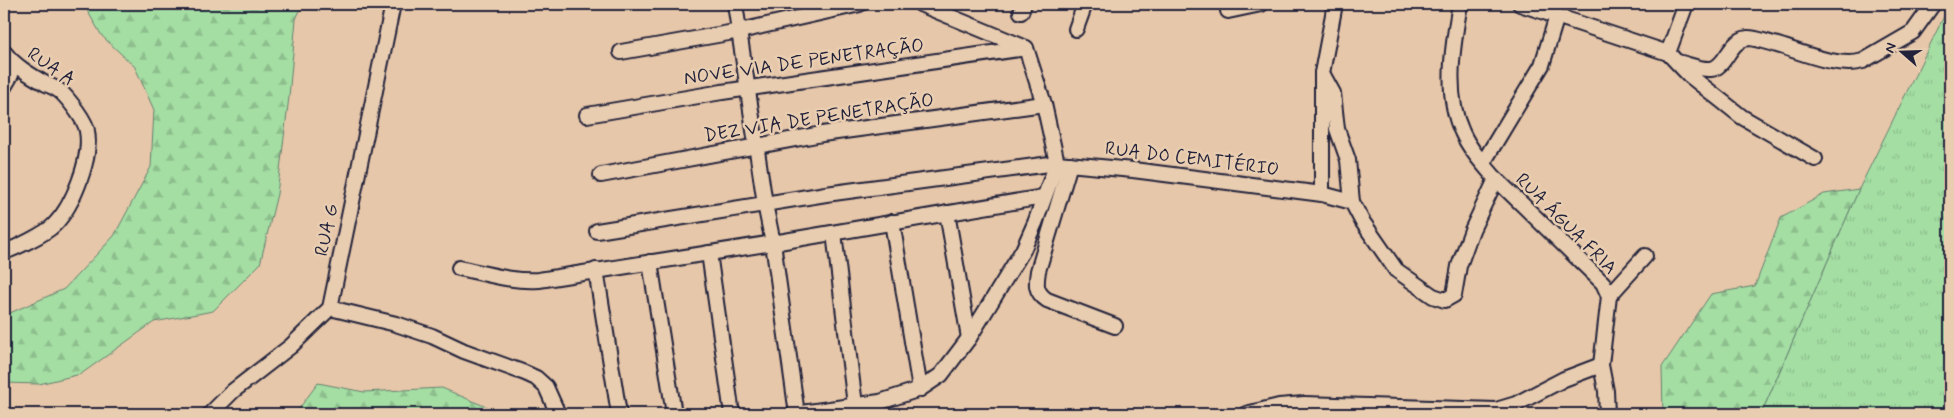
<svg xmlns="http://www.w3.org/2000/svg" width="1954" height="418" viewBox="0 0 1954 418" font-family="Mynerve,sans-serif">
	<defs>
		<pattern id="grass-tufts" width="24" height="20" patternUnits="userSpaceOnUse" patternTransform="scale(1.25)"><rect width="24" height="20" fill="#a4dea3"/><path d="M3 7l-1-3M5 7V3M7 7l1-3M15 17l-1-3M17 17v-4M19 17l1-3" fill="none" stroke="#8dbe8d"/></pattern>
		<pattern id="forest-firs" width="22" height="20" patternUnits="userSpaceOnUse" patternTransform="scale(1.25)"><rect width="22" height="20" fill="#a4dea3"/><path d="M5 1l3.5 6h-7zM16 11l3.5 6h-7z" fill="#8dbe8d"/></pattern>
	</defs>
	<rect width="100%" height="100%" fill="#e7c7a9"/>
	<filter id="ink" filterUnits="userSpaceOnUse"><feTurbulence type="fractalNoise" baseFrequency=".02" numOctaves="2"/><feDisplacementMap in="SourceGraphic" scale="10" xChannelSelector="R" yChannelSelector="G"/><feConvolveMatrix kernelMatrix="1 2 1 2 8 2 1 2 1" color-interpolation-filters="sRGB"/></filter>
	<g filter="url(#ink)">
		<path fill="url(#grass-tufts)" stroke="#63806f" d="M1950 4V414H1761L1859 189Z"/>
		<g fill="url(#forest-firs)" stroke="#63806f">
			<path d="M86 4H303L296 19 289 97 277 194 260 264 213 311 154 322 81 374 39 384 4 383V322L10 313 64 289 114 236 151 167 154 110 135 67 102 36 85 7Z"/>
			<path d="M1859 189 1761 414H1663L1662 367 1711 294 1755 286 1781 218 1824 194Z"/>
			<path d="M318 383 364 392 442 388 503 414H295Z"/>
		</g>
		<g fill="none" stroke-linecap="round" stroke-linejoin="round">
			<g stroke="#22223b" stroke-width="18">
				<g id="minor">
					<path d="M735 4 765 204 773 243 797 414"/>
					<path d="M1460 4C1453 44 1444 94 1462 132 1470 150 1484 165 1496 179L1603 283 1609 296 1645 256"/>
					<path d="M1520 4 1668 53 1689 75 1742 117 1815 159"/>
					<path d="M1228 11 1261 4"/>
					<path d="M1021 12 1024 4"/>
					<path d="M1076 29 1085 4"/>
					<path d="M4 52C15 66 30 75 46 84 51 86 58 89 62 93 69 100 86 121 87 131 92 158 73 206 54 225 45 234 16 248 4 252"/>
					<path d="M621 52 740 31 860 4"/>
					<path d="M1668 53 1686 4"/>
					<path d="M1677 62C1688 64 1699 70 1711 69 1726 68 1729 40 1748 38 1756 38 1766 42 1774 44 1799 51 1838 69 1863 61L1913 32 1933 4"/>
					<path d="M1322 73 1333 93 1337 129 1348 160 1352 202 1362 221 1396 270 1433 296 1445 300 1454 295 1459 266 1472 230 1496 179"/>
					<path d="M4 87 11 75 12 63"/>
					<path d="M587 115 722 92 1026 48"/>
					<path d="M1483 163 1542 65 1557 16"/>
					<path d="M1070 164 1038 271C1036 284 1035 292 1047 300L1115 326"/>
					<path d="M601 175 822 134 1044 104"/>
					<path d="M1322 194V73L1335 4"/>
					<path d="M947 213 969 338"/>
					<path d="M892 222 920 389"/>
					<path d="M597 231 826 194 1057 163 1133 170 1291 190 1322 194 1352 202"/>
					<path d="M834 233 855 405"/>
					<path d="M709 253 732 414"/>
					<path d="M650 262 674 414"/>
					<path d="M459 268C484 273 512 282 539 280L773 243 1043 197"/>
					<path d="M596 270 619 414"/>
					<path d="M330 308 396 324 432 336 464 351 525 373 536 378 546 387 558 414"/>
					<path d="M210 414 233 391 291 346 330 308 393 4"/>
					<path d="M794 414 880 402 920 389 941 375 969 338 1023 250 1035 223 1057 163 1044 104 1026 48 920 4"/>
					<path d="M1246 414 1279 406 1304 404 1496 410 1516 404 1564 379 1601 365"/>
					<path d="M1607 414 1606 391 1601 365 1609 296"/>
				</g>
			</g>
			<use href="#minor" stroke="#e9cdb0" stroke-width="14"/>
		</g>
	</g>
	<g text-anchor="middle" dominant-baseline="central" stroke-width="5" stroke-linejoin="round" paint-order="stroke">
		<g font-size="19" fill="#22223b" stroke="#e9cdb0">
			<text transform="translate(804 62) rotate(-8)">NOVE VIA DE PENETRAÇÃO</text>
			<text transform="translate(51 67) rotate(35)">RUA A</text>
			<text transform="translate(819 118) rotate(-9)">DEZ VIA DE PENETRAÇÃO</text>
			<text transform="translate(1192 159) rotate(7)">RUA DO CEMITÉRIO</text>
			<text transform="translate(1566 224) rotate(45)">RUA ÁGUA FRIA</text>
			<text transform="translate(327 230) rotate(-78)">RUA G</text>
		</g>
	</g>
	<rect width="1954" height="418" fill="none" stroke="#e9cdb0" stroke-width="20"/>
	<rect x="10" y="10" width="1934" height="398" fill="none" stroke="#22223b" stroke-width="2" filter="url(#ink)"/>
	<g transform="translate(1902 52) rotate(290)" stroke="#e9cdb0" stroke-width="4" paint-order="stroke">
	<path d="M0-4L9 19L0 12L-9 19Z" fill="#22223b"/>
	<text y="-8" font-size="14" font-weight="bold" text-anchor="middle" fill="#22223b">N</text>
	</g>
</svg>
